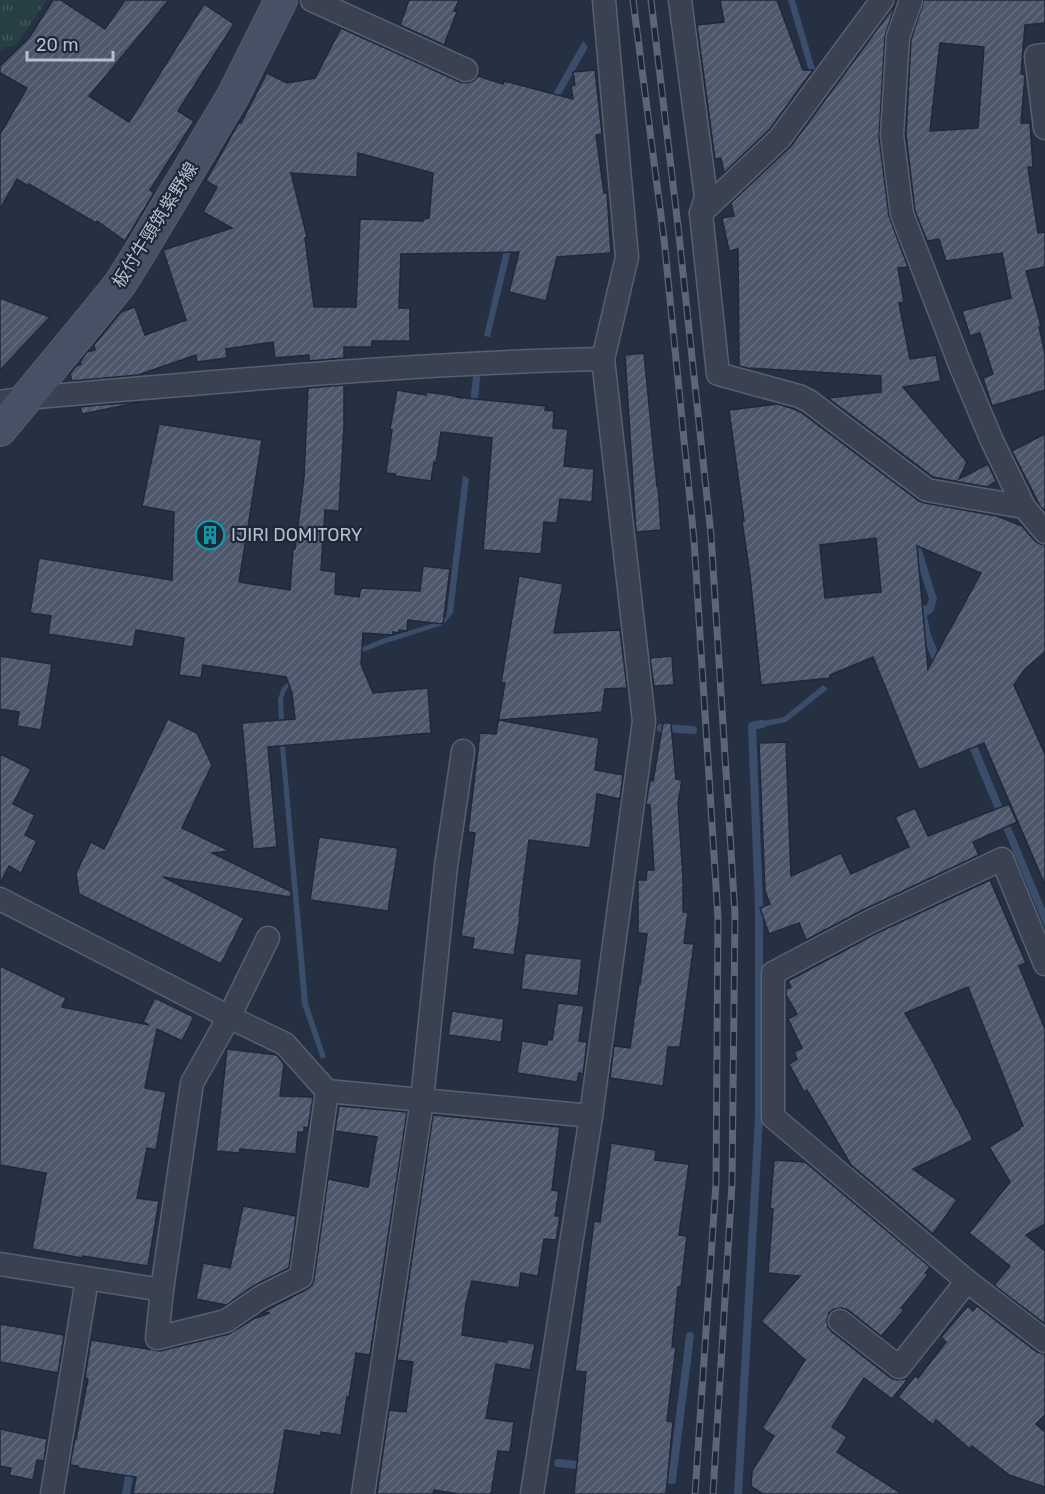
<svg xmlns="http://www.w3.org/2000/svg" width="1045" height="1494" viewBox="0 0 1045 1494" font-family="Rubik,'Noto Sans JP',sans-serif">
	<defs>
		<pattern id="grass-tufts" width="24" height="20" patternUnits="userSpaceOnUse" patternTransform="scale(1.5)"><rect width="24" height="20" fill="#273f43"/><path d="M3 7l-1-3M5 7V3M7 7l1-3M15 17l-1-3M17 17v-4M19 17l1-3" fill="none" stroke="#44595d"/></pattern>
		<pattern id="building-hatch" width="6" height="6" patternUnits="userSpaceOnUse" patternTransform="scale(1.5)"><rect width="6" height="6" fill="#4c576b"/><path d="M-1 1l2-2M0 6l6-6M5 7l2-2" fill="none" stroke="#646d7f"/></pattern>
	</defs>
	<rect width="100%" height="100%" fill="#253042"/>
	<path fill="url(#grass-tufts)" d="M0 0H47L17 44 0 50Z"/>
	<g fill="#3a4d6b">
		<path d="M788 0H795L815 69 809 71Z"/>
		<path d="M583 41 588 47 555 105 528 179 490 337 484 336 521 177 549 101Z"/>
		<path d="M474 367 481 368 475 432 467 431Z"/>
		<path d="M866 453 901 483 937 599 933 612 927 616 931 635 1045 909V928L923 638 922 606 927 605 929 599 893 486Z"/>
		<path d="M463 475 469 479 453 613 443 625 383 644 308 674 292 683 286 690 283 699 285 746 308 1003 326 1057 321 1059 302 1004 280 746 278 699 282 688 296 674 382 639 441 621 446 617 447 611Z"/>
		<path d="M823 685 828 689 786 722 753 729 752 723 784 717Z"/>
	</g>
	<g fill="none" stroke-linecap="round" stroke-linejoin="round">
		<g stroke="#3a4d6b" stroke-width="8">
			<path d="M661 728 693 730"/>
			<path d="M558 1463 586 1466"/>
			<path d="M658 1477 672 1480 690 1336"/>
			<path d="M126 1494 131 1465"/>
			<path d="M738 1494 759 1117V906L752 726 762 724"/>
		</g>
	</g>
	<g fill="url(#building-hatch)" stroke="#202939" stroke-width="1.5" fill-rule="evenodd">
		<path d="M53 0H61L105 29 125 0H169L89 96 129 122 204 4 234 24 178 111 194 121 150 190 154 193 125 241 97 221 96 223 29 184 28 186 17 179 0 209V134L27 88 0 73V66L29 38Z"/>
		<path d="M409 0H459L454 11 457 12 444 45 400 25Z"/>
		<path d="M720 0H777L803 70H813L770 129 724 173 721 158 715 159 714 152 697 25 724 22Z"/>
		<path d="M895 0H897L885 36 879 137 889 216 908 267 898 268 904 302 899 303 910 359 936 355 941 381 903 387 967 462 959 479 988 464 996 481 987 487 933 477 828 398 881 392V376L748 368 739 366 738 249 729 251 722 218 734 216 731 203 791 146 893 8Z"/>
		<path d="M924 0H1045V23L1025 25 1021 74 1025 75 1021 123H1030L1033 167H1028L1038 233 1045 232V267L1026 271 1041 326 1039 327 1045 354V390L992 406 983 378 993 374 980 333 970 336 962 311 1011 298 1002 253 946 261 939 239 927 241 915 211 906 135 911 40ZM940 43 984 47 978 128 930 131Z"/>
		<path d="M341 28 460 82 467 83 473 81 478 76 503 84 504 81 573 99 571 86 575 85 573 72 595 70 602 134 596 135 604 193H607L611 253 557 257 546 301 509 292 519 252 401 254 399 308H410V341H372V347H344V358L309 361V355L275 358 273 342 226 349 227 358 197 362 196 355 138 375 72 381 70 374 76 366 81 364 80 362 87 352 95 350 94 345 121 312 135 307 145 335 186 320 163 250 232 228 203 212 217 187 206 181 239 122 241 123 267 73 287 83 315 78ZM358 153 433 173 429 218 423 219V221L360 219 356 307H314L305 238 307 237 291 173 357 177Z"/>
		<path d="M0 298 50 317 0 370Z"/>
		<path d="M644 353 657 486 658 485 661 530 636 532 625 355Z"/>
		<path d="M344 385V427L339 511 325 510 321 570 336 572 335 594 359 597 361 588 420 591 423 566 450 569 443 624 408 620 407 631 399 630V633L393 632V635L363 633 361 664 373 693 428 688 431 733 268 747 277 847 253 849 242 723 295 719 292 693 286 677 203 665 201 678 179 675 184 638 136 630 133 647 48 634 51 616 30 613 39 558 172 580 174 512 142 506 159 424 262 440 239 582 290 590 293 549H295L304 477 308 388Z"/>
		<path d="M397 390 426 395V392L456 396V397L546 406 545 410 554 411 553 428 568 429 564 466 594 469 592 502 560 499 557 523 544 522 541 554 483 550 492 438 441 432 436 463 434 462 431 481 395 476V474L386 473 392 430 390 429Z"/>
		<path d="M142 402 82 414 80 407 99 405Z"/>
		<path d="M778 404 794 409 802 413 919 501 925 503 997 516 1022 526 1035 541 1040 544 1045 545V652L1025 669 1014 685 1045 754V885L984 743 919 770 873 657 830 675V678L761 685 750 575 742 521H744L729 410ZM876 538 881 592 825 598 820 545ZM917 546 981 573 928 669Z"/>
		<path d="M1045 434V511L1040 506 1012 451Z"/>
		<path d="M519 576 563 584 554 633 620 630 627 688 605 689 602 712 499 720 599 738 595 770 623 775 620 799 597 794 590 848 529 840 519 916 520 917 514 955 472 949 474 938 461 936 475 833 468 832 480 733 496 734 505 683H501Z"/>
		<path d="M0 656 52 664 41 730 17 726 19 712 0 709Z"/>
		<path d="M672 656 674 685 654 686 650 658Z"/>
		<path d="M168 719 197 733 212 765 182 828 230 851 212 853 292 892 290 897 163 877 244 918 221 964 79 894 76 873 91 842 104 849Z"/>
		<path d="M663 723H671L676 779 682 780 678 803 683 877V912H688L684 943 694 944 680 1047H668L663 1086 610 1078 614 1046 630 1048 639 983 640 984 647 934 638 933V880H646L647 870H654L650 805 646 804 650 780 653 781Z"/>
		<path d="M786 742 791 876 841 853 851 874 909 847 895 817 915 808 928 836 1009 804 1017 822 973 842 979 855 863 910 806 940 799 923 769 934 760 908 770 904 765 891 759 743Z"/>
		<path d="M0 754 31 769 13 804 35 815 25 835 37 841 21 873 9 866 0 884Z"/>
		<path d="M319 837 398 848 388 911 310 900Z"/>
		<path d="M990 880 1026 963 1019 966 1045 1029V1224L1026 1235 1045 1251V1324L994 1285 1010 1266 969 1233 1010 1182 989 1147 1020 1129 1019 1127 1023 1126 968 987 905 1013 930 1056 956 1107H957L973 1140 913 1169 957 1200 933 1234 851 1165 807 1090 804 1092 789 1064 797 1059 794 1052 802 1048 788 1019 797 1014 786 995V989L791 987 788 981 875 934Z"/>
		<path d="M525 953 582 959 578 996 521 989Z"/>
		<path d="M0 966 66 998 62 1007 149 1025 143 1022 155 998 194 1017 182 1041 157 1029 145 1088 166 1092 156 1150 147 1148 137 1198 159 1201 148 1266 83 1256 82 1258 32 1249 46 1173 0 1165Z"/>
		<path d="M558 1003 584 1006 579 1041 587 1042 583 1074 579 1073 577 1082 517 1073 522 1041 547 1045 548 1039 552 1040Z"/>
		<path d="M452 1011 504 1019 501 1042 448 1035Z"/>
		<path d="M227 1049 277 1055 284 1064 280 1096 313 1097 308 1128 304 1127V1132H298L296 1154 240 1149V1153L216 1151Z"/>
		<path d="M339 1106 407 1112 370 1355 356 1353 349 1398 347 1397 341 1435 321 1432V1436L285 1430 274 1494H133L136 1477 78 1468V1466L70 1465 75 1438 76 1439 88 1379 85 1378 91 1340 160 1351 229 1334 253 1319 270 1313 263 1312 307 1289 312 1285 314 1279 328 1179 368 1187 377 1137 335 1131Z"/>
		<path d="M433 1115 560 1127 552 1190 559 1191 555 1216H560L556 1240 544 1239 538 1276 521 1273 519 1288 472 1281 466 1303 462 1335 507 1342V1339L535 1344 530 1370 496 1364 486 1418 514 1422 510 1452 498 1451 491 1494H458L434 1490 433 1494H377L389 1410 406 1412 413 1362 397 1360Z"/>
		<path d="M611 1143 656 1150 655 1160 689 1164 679 1235 687 1236 681 1287H678L672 1347H676L667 1421 673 1422 666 1494H574L586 1372 575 1371 594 1221 600 1222Z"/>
		<path d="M774 1160 805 1162 930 1267 925 1273 928 1275 901 1308 904 1310 881 1336 848 1310 842 1308 834 1309 829 1313 827 1320 828 1327 832 1332 891 1378 897 1380 905 1379 907 1380 892 1399 864 1378 832 1427 847 1437 837 1452 902 1494H763L751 1486 752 1471 774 1436 762 1428 805 1360 761 1321 800 1276 768 1273 773 1209 770 1208Z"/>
		<path d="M243 1206 296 1216 289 1268 255 1285 226 1305 196 1299 203 1263 230 1268Z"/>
		<path d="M968 1306 973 1311 977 1306 1037 1352 1045 1354V1415L1036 1424 1045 1432V1487L1009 1475 972 1446 970 1449 936 1420 933 1425 898 1397 915 1376 918 1378 946 1342 941 1337Z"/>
		<path d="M0 1324 64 1335 58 1373 0 1362Z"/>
		<path d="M0 1429 47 1439 44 1461 37 1460 33 1480 9 1475 11 1468 0 1466Z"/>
	</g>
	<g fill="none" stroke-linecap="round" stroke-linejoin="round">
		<g stroke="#58606f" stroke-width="25">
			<g id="street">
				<path d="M312 0 466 70"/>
				<path d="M680 0 706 197 701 213 718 374 799 396 809 401 927 490 1024 507 1045 532"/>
				<path d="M911 0 898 37 892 135 902 214 961 367 992 441 1024 507"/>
				<path d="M1045 55 1036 56 1045 128"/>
				<path d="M701 213 780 138 882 0"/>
				<path d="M0 402 26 398C218 382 410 363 603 359"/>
				<path d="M0 899 229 1017 285 1044 327 1091 591 1116"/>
				<path d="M1045 964 1002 859 869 922 773 973V1117L967 1281 1045 1341"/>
				<path d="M0 1264 162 1290 157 1338 226 1321 261 1297 301 1277 327 1091"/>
				<path d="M162 1290 192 1083 229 1017 268 938"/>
				<path d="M840 1321 899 1367 967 1281"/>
				<path d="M52 1494 87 1279"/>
				<path d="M363 1494 422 1100 446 866 463 751"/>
				<path d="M532 1494 591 1116 644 721 603 359 627 257 604 0"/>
			</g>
		</g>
		<g stroke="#58606f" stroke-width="34">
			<path id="secondary" d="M0 430 94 316 120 284 140 252 233 96 281 0"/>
		</g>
		<use href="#street" stroke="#3a4252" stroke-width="22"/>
		<use href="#secondary" stroke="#475165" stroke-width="32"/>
		<g stroke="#5c6679" stroke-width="7">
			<g id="rail">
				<path d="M633 0 664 239 694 540 718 918 716 1183 695 1494"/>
				<path d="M651 0 678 226 711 535 735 914 732 1184 713 1494"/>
			</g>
		</g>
		<use href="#rail" stroke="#1e2737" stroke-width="4.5" stroke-dasharray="14" stroke-linecap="butt"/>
	</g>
	<defs>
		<g id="building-ring" transform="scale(1.5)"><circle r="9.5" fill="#1e2737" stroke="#0f9aa8" stroke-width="1.5"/><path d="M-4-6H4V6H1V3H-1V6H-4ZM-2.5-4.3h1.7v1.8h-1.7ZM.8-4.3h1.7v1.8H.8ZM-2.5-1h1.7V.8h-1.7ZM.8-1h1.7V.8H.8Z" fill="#0f9aa8"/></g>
	</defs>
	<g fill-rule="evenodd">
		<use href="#building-ring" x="210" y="535"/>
	</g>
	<g text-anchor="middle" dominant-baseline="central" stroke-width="4.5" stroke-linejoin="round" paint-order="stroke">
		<g font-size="18" fill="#b7becc" stroke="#1e2737">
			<text transform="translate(155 225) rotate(-58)">板付牛頸筑紫野線</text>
		</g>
		<g font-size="18" fill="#b7becc" stroke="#1e2737" text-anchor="start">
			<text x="231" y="535">IJIRI DOMITORY</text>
		</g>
	</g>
	<path d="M27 51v9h86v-9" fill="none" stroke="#b7becc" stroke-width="3"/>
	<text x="36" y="51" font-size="18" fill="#b7becc" stroke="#1e2737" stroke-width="4.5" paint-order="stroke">20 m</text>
</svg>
